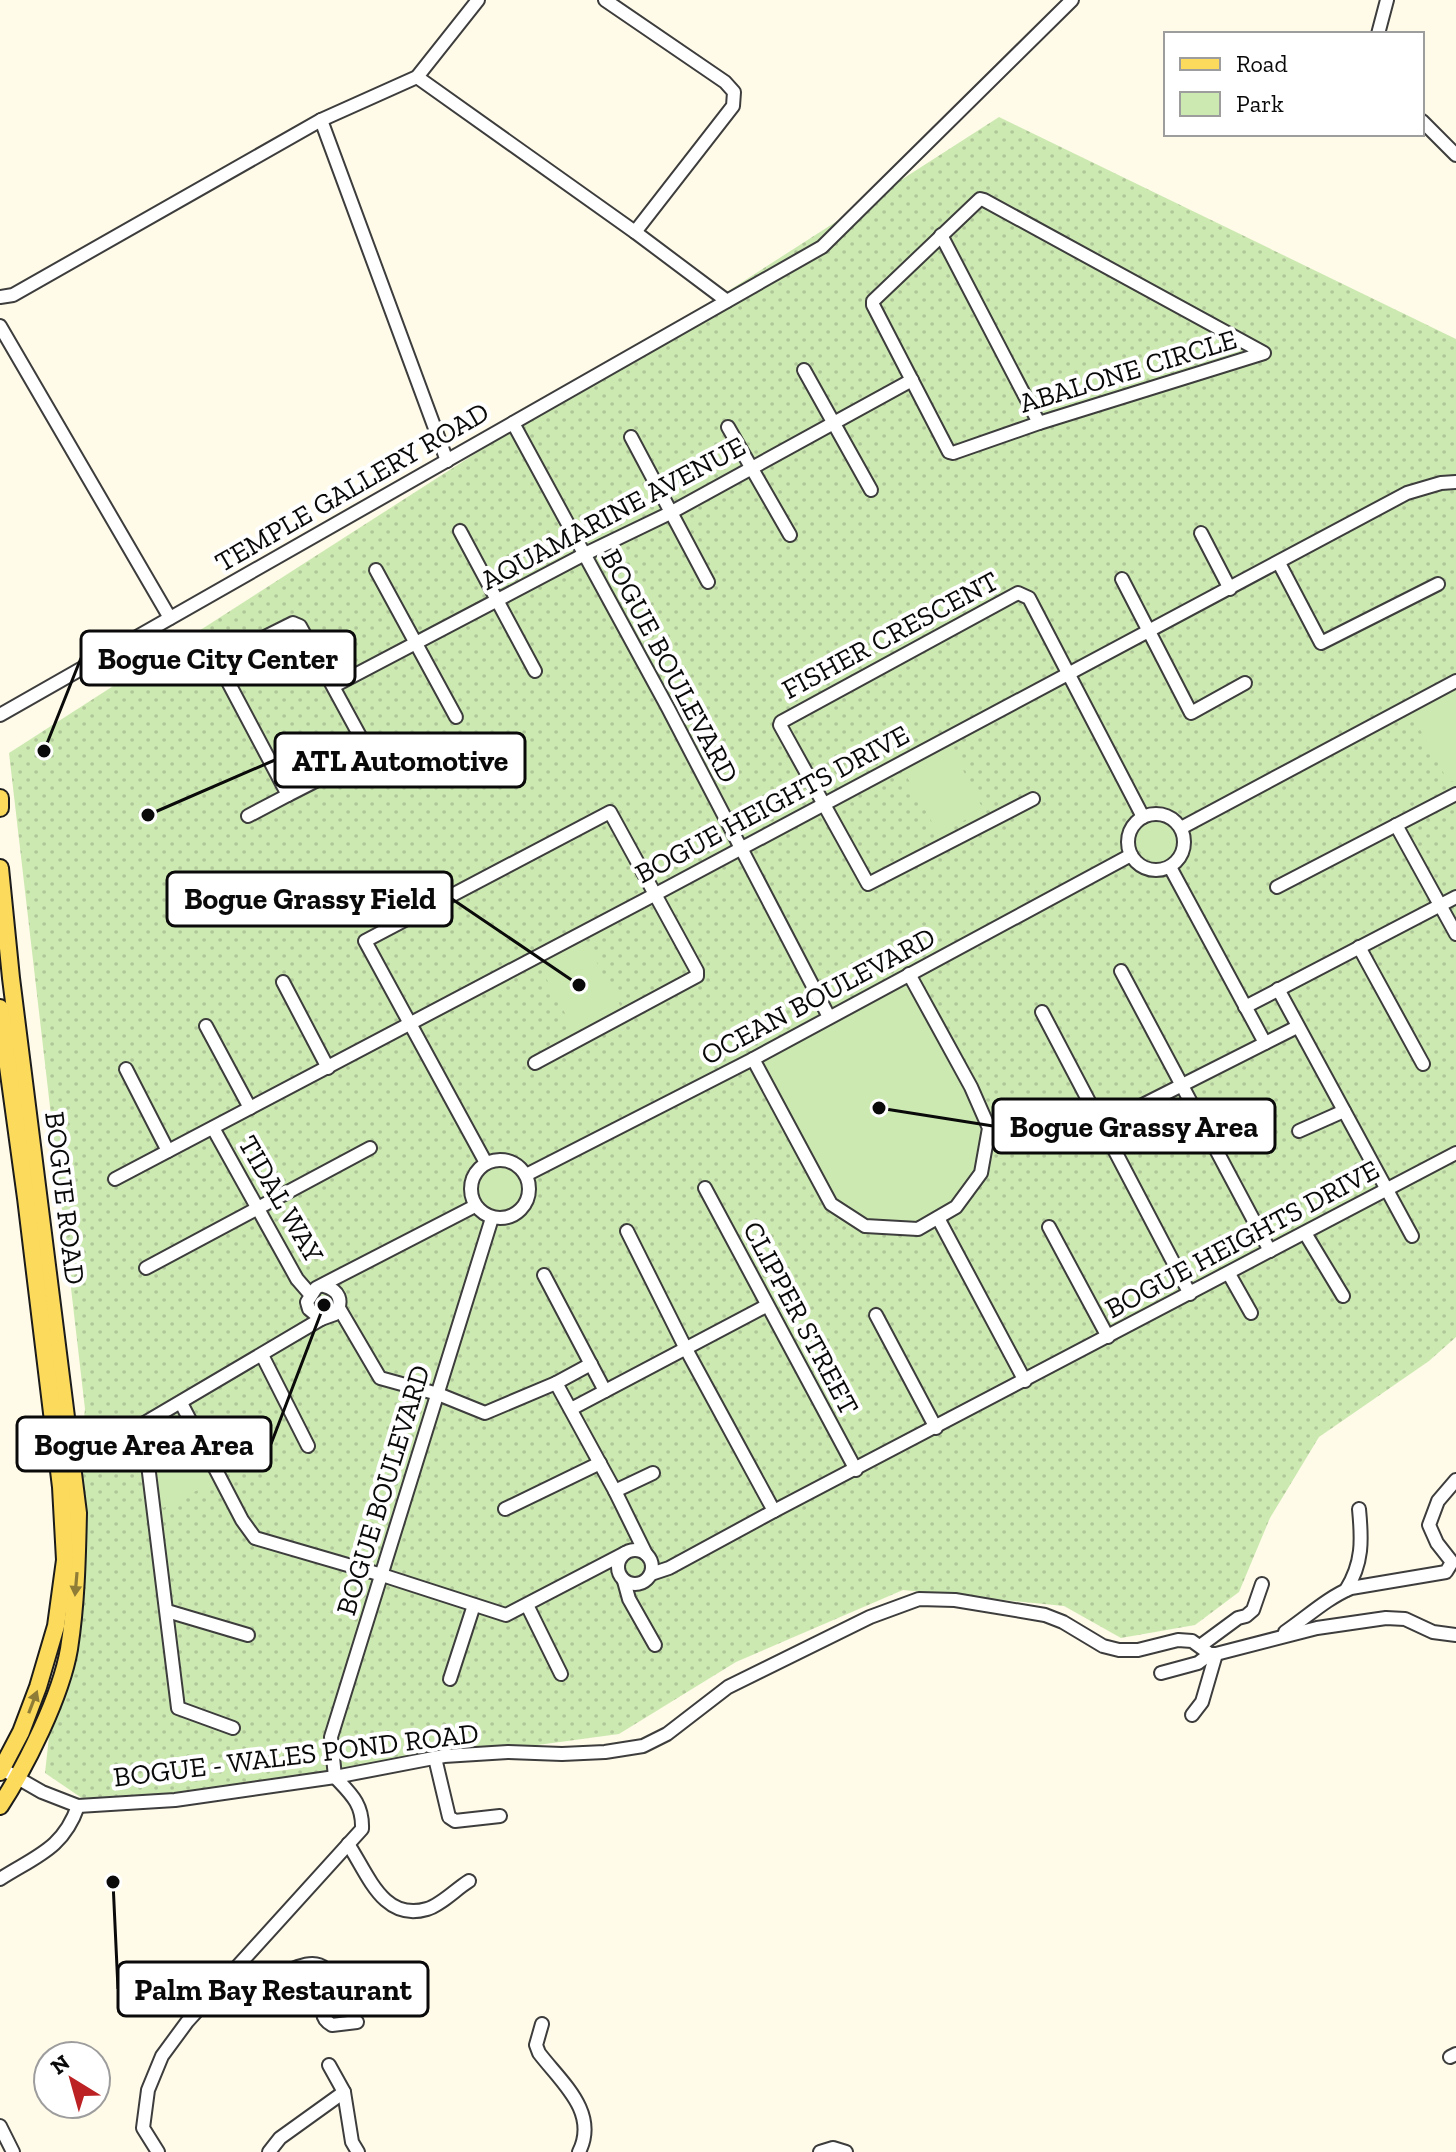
<svg xmlns="http://www.w3.org/2000/svg" width="1456" height="2152" viewBox="0 0 1456 2152" font-family="'Zilla Slab',serif">
	<defs>
		<pattern id="grass-dots" width="8" height="8" patternUnits="userSpaceOnUse" patternTransform="scale(2)"><rect width="8" height="8" fill="#cde9b2"/><path d="M2 2h.1M6 6h.1" fill="none" stroke="#afc698" stroke-width="1.8" stroke-linecap="round"/></pattern>
	</defs>
	<rect width="100%" height="100%" fill="#fffbe8"/>
	<path fill="url(#grass-dots)" d="M999 117 1456 339V1337L1429 1361 1319 1437 1270 1518 1239 1592 1195 1625 1121 1638 1064 1606 903 1590 736 1662 619 1734 92 1805 45 1773 85 1409 9 753Z"/>
	<g fill="#cde9b2">
		<path d="M1456 687V782L1448 781 1410 711Z"/>
		<path d="M949 743 984 811 938 833 902 768Z"/>
		<circle cx="1159" cy="840" r="22"/>
		<path d="M583 937 622 1009 575 1032 537 961Z"/>
		<path d="M907 981 966 1088 983 1127 977 1170 953 1203 916 1223 866 1221 834 1199 760 1062Z"/>
		<circle cx="500" cy="1189" r="28"/>
		<path d="M180 1408 217 1480 163 1508 147 1426Z"/>
		<circle cx="635" cy="1567" r="16"/>
	</g>
	<g fill="none" stroke-linecap="round" stroke-linejoin="round">
		<g stroke="#3d3d3d" stroke-width="16">
			<g id="minor">
				<path d="M605 0 725 82 734 92 733 106 635 232"/>
				<path d="M1378 34 1387 0"/>
				<path d="M417 77 635 232 727 301"/>
				<path d="M321 120 447 461"/>
				<path d="M1422 121 1456 155"/>
				<path d="M980 199 984 200 1264 353 1039 423 953 453 949 452 873 305V301Z"/>
				<path d="M941 235 1039 423"/>
				<path d="M0 297 13 295 321 120 417 77 478 0"/>
				<path d="M0 326 170 618"/>
				<path d="M804 370 871 490"/>
				<path d="M513 423 668 708 829 1017"/>
				<path d="M728 427 790 535"/>
				<path d="M631 437 708 582"/>
				<path d="M460 531 535 671"/>
				<path d="M1201 533 1230 589"/>
				<path d="M1279 563 1321 643 1438 584"/>
				<path d="M376 570 456 717"/>
				<path d="M1122 579 1191 713 1245 683"/>
				<path d="M293 623 300 626 367 749 343 767 288 795 217 661Z"/>
				<path d="M334 686 583 555 670 513 912 380"/>
				<path d="M0 715 822 247 1072 0"/>
				<path d="M1033 799 868 884 780 725 781 722 1018 593 1029 598 1143 817"/>
				<circle cx="1156" cy="842" r="28"/>
				<path d="M248 816 288 795"/>
				<path d="M1396 825 1456 934"/>
				<path d="M1181 828 1456 681"/>
				<path d="M1170 867 1265 1043"/>
				<path d="M1277 887 1456 794"/>
				<path d="M1359 947 1423 1064"/>
				<path d="M1121 971 1270 1251"/>
				<path d="M283 982 328 1068"/>
				<path d="M1278 989 1412 1236"/>
				<path d="M1245 1007 1456 897"/>
				<path d="M1042 1012 1190 1294"/>
				<path d="M206 1026 250 1108"/>
				<path d="M753 1059 831 1204 865 1226 918 1229 956 1207 981 1173 989 1128 971 1087 909 974"/>
				<path d="M126 1069 168 1151"/>
				<path d="M1101 1126 1297 1027"/>
				<path d="M213 1128 297 1279 310 1294"/>
				<path d="M1299 1131 1344 1111"/>
				<circle cx="500" cy="1189" r="29"/>
				<path d="M486 1163 365 941 610 812 697 971V976L535 1063"/>
				<path d="M526 1175 753 1059 1131 855"/>
				<path d="M115 1179 654 895 1407 493 1441 483 1456 482"/>
				<path d="M705 1188 856 1470"/>
				<path d="M938 1218 1025 1381"/>
				<path d="M1049 1227 1108 1337"/>
				<path d="M627 1231 686 1349 774 1511"/>
				<path d="M1305 1233 1343 1296"/>
				<path d="M146 1268 370 1148"/>
				<path d="M1229 1274 1251 1313"/>
				<path d="M544 1275 605 1391"/>
				<path d="M324 1286C339 1290 344 1301 335 1314L321 1319 309 1309 307 1302 316 1288 475 1206"/>
				<path d="M339 1308 380 1378 438 1394 485 1413 556 1383 591 1364"/>
				<path d="M876 1315 936 1428"/>
				<path d="M262 1355 308 1446"/>
				<path d="M556 1383 615 1491 646 1554"/>
				<path d="M181 1403 242 1520 255 1538 382 1575 506 1615 625 1553"/>
				<path d="M571 1409 766 1306"/>
				<path d="M615 1491 653 1473"/>
				<path d="M505 1509 600 1463"/>
				<circle cx="635" cy="1567" r="17"/>
				<path d="M651 1574 669 1568 774 1511 1456 1153"/>
				<path d="M624 1581 629 1599 655 1645"/>
				<path d="M1346 1590C1363 1563 1362 1540 1359 1509"/>
				<path d="M527 1605 561 1674"/>
				<path d="M167 1611 248 1635"/>
				<path d="M1285 1632C1307 1617 1327 1598 1351 1588L1446 1572 1452 1562 1437 1543 1429 1525 1438 1501 1456 1480"/>
				<path d="M1200 1646 1238 1618 1246 1616 1253 1610 1262 1584"/>
				<path d="M1161 1673 1198 1663 1210 1654"/>
				<path d="M450 1679 474 1605"/>
				<path d="M1192 1715 1202 1702 1216 1654"/>
				<path d="M233 1728 178 1708 143 1424 321 1319"/>
				<path d="M435 1758 449 1817 455 1821 500 1816"/>
				<path d="M2 1769 42 1792 78 1806 175 1800 335 1777 444 1756 508 1752 562 1754 605 1752 643 1746 667 1734 728 1687 870 1617 919 1599 955 1600 1045 1615 1063 1622 1103 1646 1119 1650H1138L1178 1640 1192 1641 1210 1654H1216L1317 1628 1386 1618 1405 1619 1433 1632 1456 1635"/>
				<path d="M335 1777 331 1737 492 1218"/>
				<path d="M348 1844C368 1874 383 1922 427 1909 441 1905 456 1889 469 1881"/>
				<path d="M0 1879C36 1856 63 1849 78 1806"/>
				<path d="M233 1971C238 1975 244 1981 249 1982 273 1990 320 1936 333 1984 330 2001 313 2014 332 2025L357 2022"/>
				<path d="M542 2024 536 2045 539 2053C561 2082 599 2112 579 2152"/>
				<path d="M1450 2057 1456 2054"/>
				<path d="M329 2065 344 2092 352 2142 358 2152"/>
				<path d="M0 2126 13 2152"/>
				<path d="M158 2152 143 2128 148 2090 162 2056 187 2022 362 1829C363 1804 351 1794 335 1777"/>
				<path d="M269 2152 280 2138 344 2092"/>
				<path d="M820 2152 833 2148 846 2152"/>
			</g>
		</g>
		<g stroke="#1b1b1b" stroke-width="20">
			<g id="major">
				<path d="M0 798V808"/>
				<path d="M0 868 11 978 78 1513C77 1559 76 1604 69 1649 61 1696 26 1766 0 1806"/>
				<path d="M0 1008 26 1198 61 1487 65 1560 56 1626 38 1687 21 1732 0 1772"/>
			</g>
		</g>
		<use href="#minor" stroke="#fff" stroke-width="12"/>
		<use href="#major" stroke="#fbda5c" stroke-width="16"/>
	</g>
	<defs><path id="oneway-solid" d="M-6-.8H1V-3.2L6.5 0L1 3.2V.8H-6Z" transform="scale(2)"/></defs>
	<g fill="#8f7c37">
		<use href="#oneway-solid" transform="translate(76 1584) rotate(95)"/>
		<use href="#oneway-solid" transform="translate(33 1702) rotate(-69)"/>
	</g>
	<g text-anchor="middle" dominant-baseline="central" stroke-width="8" stroke-linejoin="round" paint-order="stroke">
		<g font-size="28" fill="#0a0a0a" stroke="#fff">
			<text transform="translate(1128 371) rotate(-17)">ABALONE CIRCLE</text>
			<text transform="translate(352 487) rotate(-30)">TEMPLE GALLERY ROAD</text>
			<text transform="translate(613 513) rotate(-28)">AQUAMARINE AVENUE</text>
			<text transform="translate(890 635) rotate(-28)">FISHER CRESCENT</text>
			<text transform="translate(670 666) rotate(62)">BOGUE BOULEVARD</text>
			<text transform="translate(772 804) rotate(-28)">BOGUE HEIGHTS DRIVE</text>
			<text transform="translate(818 996) rotate(-28)">OCEAN BOULEVARD</text>
			<text transform="translate(65 1198) rotate(83)">BOGUE ROAD</text>
			<text transform="translate(281 1199) rotate(60)">TIDAL WAY</text>
			<text transform="translate(1242 1239) rotate(-28)">BOGUE HEIGHTS DRIVE</text>
			<text transform="translate(801 1318) rotate(62)">CLIPPER STREET</text>
			<text transform="translate(383 1490) rotate(-73)">BOGUE BOULEVARD</text>
			<text transform="translate(296 1755) rotate(-7)">BOGUE - WALES POND ROAD</text>
		</g>
	</g>
	<path fill="none" stroke="#0a0a0a" stroke-width="3" d="M44 751L81 658M148 815L275 760M579 985L452 899M879 1108L993 1126M324 1305L271 1444M113 1882L118 1989"/>
	<g fill="#0a0a0a" stroke="#fff" stroke-width="3">
		<circle cx="44" cy="751" r="8"/>
		<circle cx="148" cy="815" r="8"/>
		<circle cx="579" cy="985" r="8"/>
		<circle cx="879" cy="1108" r="8"/>
		<circle cx="324" cy="1305" r="8"/>
		<circle cx="113" cy="1882" r="8"/>
	</g>
	<g fill="#fff" stroke="#0a0a0a" stroke-width="3">
		<rect x="81" y="631" width="274" height="54" rx="8"/>
		<rect x="275" y="733" width="250" height="54" rx="8"/>
		<rect x="167" y="872" width="285" height="54" rx="8"/>
		<rect x="993" y="1099" width="282" height="54" rx="8"/>
		<rect x="17" y="1417" width="254" height="54" rx="8"/>
		<rect x="118" y="1962" width="310" height="54" rx="8"/>
	</g>
	<g font-size="30" text-anchor="middle" font-weight="bold" fill="#0a0a0a">
		<text x="218" y="669">Bogue City Center</text>
		<text x="400" y="771">ATL Automotive</text>
		<text x="310" y="909">Bogue Grassy Field</text>
		<text x="1134" y="1137">Bogue Grassy Area</text>
		<text x="144" y="1455">Bogue Area Area</text>
		<text x="273" y="2000">Palm Bay Restaurant</text>
	</g>
	<rect x="1164" y="32" width="260" height="104" fill="#ffffff" stroke="#9d9d9d" stroke-width="2"/>
	<rect x="1180" y="58" width="40" height="12" fill="#fbda5c" stroke="#9d9d9d" stroke-width="2"/>
	<text x="1236" y="72" font-size="24" fill="#0a0a0a">Road</text>
	<rect x="1180" y="92" width="40" height="24" fill="#cde9b2" stroke="#9d9d9d" stroke-width="2"/>
	<text x="1236" y="112" font-size="24" fill="#0a0a0a">Park</text>
	<g transform="translate(72 2080) rotate(323)"><circle r="38" fill="#ffffff" stroke="#9d9d9d" stroke-width="2"/>
	<path d="M0-6L14 30L0 20L-14 30Z" fill="#bc2123"/>
	<text y="-12" font-size="22" font-weight="bold" text-anchor="middle" fill="#0a0a0a">N</text>
	</g>
</svg>
